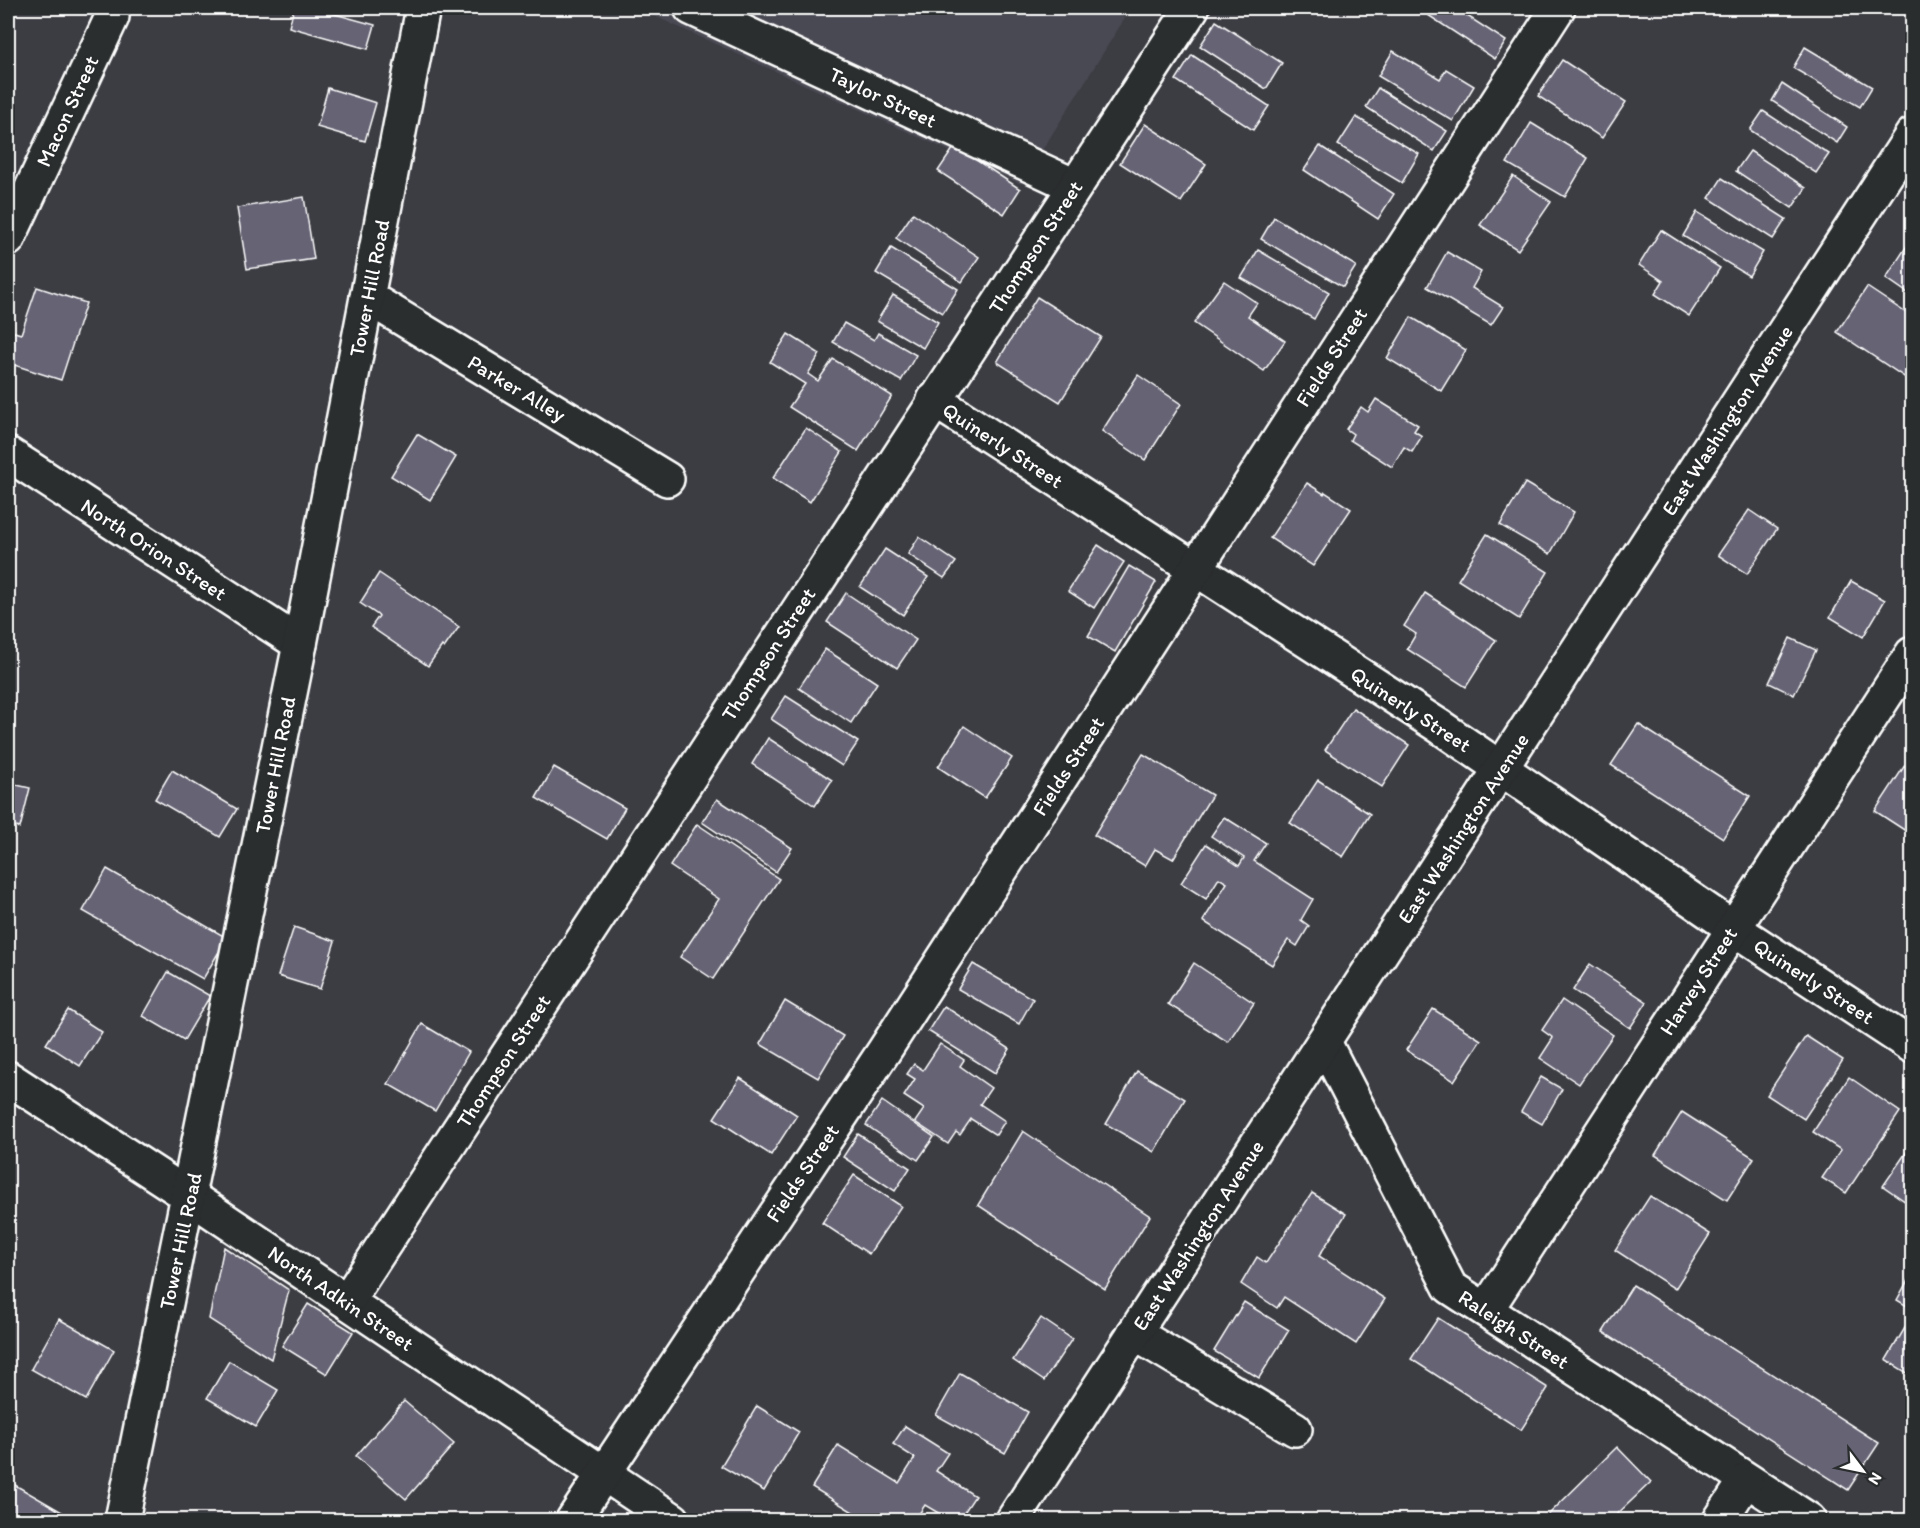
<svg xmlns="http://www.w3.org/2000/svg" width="1920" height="1528" viewBox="0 0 1920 1528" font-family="Itim,sans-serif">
	<rect width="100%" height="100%" fill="#3c3d43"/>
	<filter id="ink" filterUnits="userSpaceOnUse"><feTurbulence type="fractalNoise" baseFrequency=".0167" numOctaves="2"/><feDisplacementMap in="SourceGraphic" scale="12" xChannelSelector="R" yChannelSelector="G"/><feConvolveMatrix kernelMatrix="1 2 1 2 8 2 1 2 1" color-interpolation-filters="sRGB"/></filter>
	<g filter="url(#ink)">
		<path fill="#494852" d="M637 8H1108L1125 18 1021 184Z"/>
		<g fill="#666375" stroke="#fff" stroke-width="1.5">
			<path d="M294 8H313L375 25 368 49 289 27Z"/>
			<path d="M1433 8H1455L1506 41 1495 59 1428 15Z"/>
			<path d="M1216 21 1282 63 1266 89 1200 46Z"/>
			<path d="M1805 47 1872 87 1860 107 1793 68Z"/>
			<path d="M1393 51 1440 79 1446 69 1474 86 1453 121 1378 76Z"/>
			<path d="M1192 55 1269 106 1253 130 1176 80Z"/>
			<path d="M1562 60 1626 102 1602 138 1538 96Z"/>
			<path d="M1782 84 1847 127 1837 143 1772 101Z"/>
			<path d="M328 88 376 103 365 141 317 127Z"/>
			<path d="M1378 88 1447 131 1434 151 1366 107Z"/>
			<path d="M1763 111 1829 154 1816 173 1750 130Z"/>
			<path d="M1356 117 1419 154 1402 183 1338 145Z"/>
			<path d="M1531 123 1588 158 1565 197 1507 163Z"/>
			<path d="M1145 124 1206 164 1181 202 1120 163Z"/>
			<path d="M955 146 1020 189 1004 214 938 171Z"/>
			<path d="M1320 146 1394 194 1378 219 1304 170Z"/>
			<path d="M1750 151 1806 188 1792 208 1736 171Z"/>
			<path d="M1513 176 1551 202 1518 250 1480 225Z"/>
			<path d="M1722 178 1786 219 1773 239 1709 198Z"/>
			<path d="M304 197 314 259 247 269 237 208Z"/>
			<path d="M1697 212 1763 252 1749 276 1683 236Z"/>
			<path d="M913 213 979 257 962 282 896 238Z"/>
			<path d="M1274 217 1356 266 1343 287 1261 239Z"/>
			<path d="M1661 230 1720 268 1689 316 1655 294 1663 281 1639 265Z"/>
			<path d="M1912 238V296L1886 278Z"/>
			<path d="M891 248 958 289 943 313 876 273Z"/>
			<path d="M1258 250 1329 292 1314 319 1241 278Z"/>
			<path d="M1447 252 1481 272 1472 288 1503 307 1491 325 1427 287Z"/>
			<path d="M1224 281 1257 303 1248 316 1285 341 1264 371 1194 323Z"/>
			<path d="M37 287 86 303 61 380 8 363V330L21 334Z"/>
			<path d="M1867 287 1912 317V382L1837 332Z"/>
			<path d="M893 295 938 322 923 348 877 321Z"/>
			<path d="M1037 297 1101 337 1060 402 997 362Z"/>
			<path d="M1411 317 1466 350 1441 391 1387 358Z"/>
			<path d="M844 323 874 340 878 333 916 355 901 381 833 342Z"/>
			<path d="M788 334 820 354 808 374 818 381 833 359 892 396 858 451 789 407 805 384 770 362Z"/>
			<path d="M1138 375 1181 404 1145 460 1102 431Z"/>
			<path d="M1376 399 1418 425 1414 431 1422 436 1412 452 1404 447 1392 467 1350 440 1353 434 1346 429 1361 407 1368 412Z"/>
			<path d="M806 428 842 452 810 502 773 478Z"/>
			<path d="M417 434 456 457 430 500 391 476Z"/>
			<path d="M1307 483 1324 494 1325 492 1351 509 1313 566 1270 538Z"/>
			<path d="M1525 483 1574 512 1550 554 1500 525Z"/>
			<path d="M1749 510 1777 529 1747 574 1718 555Z"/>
			<path d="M1487 534 1548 572 1519 619 1458 580Z"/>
			<path d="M919 537 956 562 944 578 908 554Z"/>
			<path d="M1098 545 1124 562 1094 608 1068 591Z"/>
			<path d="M885 549 928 577 903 615 860 587Z"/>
			<path d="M1129 566 1156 582 1115 652 1088 636Z"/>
			<path d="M379 573 459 627 444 648 442 646 428 666 371 627 379 616 360 603Z"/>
			<path d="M1851 581 1885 600 1863 637 1830 617Z"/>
			<path d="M846 593 916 640 897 668 827 622Z"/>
			<path d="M1425 593 1496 640 1466 687 1407 649 1416 634 1404 626Z"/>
			<path d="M1790 638 1816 650 1794 695 1769 683Z"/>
			<path d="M825 649 877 683 851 723 799 688Z"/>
			<path d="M786 696 858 742 842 766 771 719Z"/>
			<path d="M1353 708 1409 745 1382 787 1325 750Z"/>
			<path d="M1638 724 1750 796 1723 838 1611 765Z"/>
			<path d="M964 726 1012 758 985 798 938 767Z"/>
			<path d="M768 738 832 780 815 806 752 764Z"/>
			<path d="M1143 754 1212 795 1173 859 1155 849 1145 866 1094 835Z"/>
			<path d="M1909 759 1912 761V835L1875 811Z"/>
			<path d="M554 767 625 808 607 839 536 798Z"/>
			<path d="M172 770 237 809 220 837 155 799Z"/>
			<path d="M1318 780 1370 814 1343 857 1290 823Z"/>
			<path d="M8 783 30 788 20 828 8 825Z"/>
			<path d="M717 799 792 848 776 872 702 822Z"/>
			<path d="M1224 817 1266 843 1254 861 1313 899 1301 920 1309 926 1297 946 1288 940 1272 965 1203 921 1227 883 1219 878 1206 899 1181 883 1206 844 1239 866 1244 858 1211 836Z"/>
			<path d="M697 824 779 879 713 979 680 957 719 899 670 866Z"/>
			<path d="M107 869 227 938 203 979 83 911Z"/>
			<path d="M294 927 335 941 320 989 278 976Z"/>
			<path d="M1194 963 1254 1003 1228 1042 1168 1004Z"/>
			<path d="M973 964 1033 999 1019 1024 958 989Z"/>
			<path d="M1590 964 1647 1002 1630 1028 1573 990Z"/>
			<path d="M168 972 210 996 184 1040 143 1016Z"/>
			<path d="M1562 1000 1613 1035 1579 1084 1540 1058 1553 1038 1542 1030Z"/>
			<path d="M785 1001 843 1036 818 1078 760 1044Z"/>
			<path d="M944 1006 1010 1049 995 1073 928 1031Z"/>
			<path d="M1433 1009 1481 1040 1454 1081 1406 1050Z"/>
			<path d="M68 1010 102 1032 80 1066 46 1044Z"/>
			<path d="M422 1024 469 1052 435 1111 388 1084Z"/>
			<path d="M1806 1036 1843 1060 1804 1119 1767 1095Z"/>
			<path d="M940 1044 964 1060 960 1066 991 1088 980 1104 1005 1121 996 1135 971 1119 960 1135 956 1132 948 1144 915 1122 924 1109 904 1096 915 1079 907 1074 914 1064 923 1070Z"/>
			<path d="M1137 1071 1185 1099 1154 1152 1106 1124Z"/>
			<path d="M1541 1077 1562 1089 1542 1124 1521 1112Z"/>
			<path d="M1849 1077 1900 1112 1846 1193 1822 1178 1841 1150 1813 1132Z"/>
			<path d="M740 1078 797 1115 771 1155 714 1118Z"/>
			<path d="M882 1101 934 1137 918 1160 866 1125Z"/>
			<path d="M1682 1112 1754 1158 1727 1200 1655 1155Z"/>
			<path d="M1023 1131 1150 1216 1105 1289 978 1205Z"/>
			<path d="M858 1134 910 1168 895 1191 843 1157Z"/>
			<path d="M1912 1144V1206L1883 1186Z"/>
			<path d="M854 1175 901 1206 869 1254 822 1223Z"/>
			<path d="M1312 1193 1346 1214 1319 1256 1385 1299 1356 1344 1284 1297 1277 1308 1241 1284 1257 1257 1266 1263Z"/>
			<path d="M1650 1196 1710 1234 1675 1289 1615 1250Z"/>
			<path d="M224 1247 289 1290 271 1359 209 1319Z"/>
			<path d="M1912 1273V1309L1897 1300Z"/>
			<path d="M1633 1285 1879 1443 1848 1490 1603 1332Z"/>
			<path d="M1244 1302 1289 1330 1259 1378 1214 1351Z"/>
			<path d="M308 1304 353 1332 327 1374 282 1346Z"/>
			<path d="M1041 1318 1072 1339 1044 1381 1013 1360Z"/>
			<path d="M1438 1318 1548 1388 1521 1430 1411 1359Z"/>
			<path d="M59 1319 114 1350 86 1400 31 1369Z"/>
			<path d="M1909 1321 1912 1323V1376L1886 1360Z"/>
			<path d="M229 1361 278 1390 256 1427 207 1398Z"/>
			<path d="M960 1373 1028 1412 1005 1453 936 1415Z"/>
			<path d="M404 1401 454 1444 406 1499 356 1456Z"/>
			<path d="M757 1406 799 1432 764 1491 721 1466Z"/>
			<path d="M905 1426 948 1453 936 1471 975 1496 959 1520H950L925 1505 915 1520H866L812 1487 838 1445 899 1483 915 1458 893 1444Z"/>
			<path d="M1617 1447 1651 1482 1611 1520H1543Z"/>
			<path d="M8 1481 69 1516 67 1520H8Z"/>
		</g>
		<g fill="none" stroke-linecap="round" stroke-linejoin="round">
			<g stroke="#fff" stroke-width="38">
				<g id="minor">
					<path d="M691 8 1075 186"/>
					<path d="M8 239 112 17"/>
					<path d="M367 297 667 479"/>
					<path d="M934 400 1439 726 1733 928 1912 1046"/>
					<path d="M8 454 300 644"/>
					<path d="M1324 1042 1450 1287 1809 1520"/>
					<path d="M8 1078 189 1196 673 1520"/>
					<path d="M347 1301 1192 8"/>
					<path d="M1486 1310 1912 654"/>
					<path d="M1134 1333 1295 1429"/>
					<path d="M122 1520 300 644 423 8"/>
					<path d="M573 1520 884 1051 1558 8"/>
					<path d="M1013 1520 1912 135"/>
					<path d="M1720 1520 1746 1480"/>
				</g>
			</g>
			<use href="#minor" stroke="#2a2d2e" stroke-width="33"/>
		</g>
	</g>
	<g text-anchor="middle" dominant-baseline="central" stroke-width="5" stroke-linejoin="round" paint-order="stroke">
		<g font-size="21" fill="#fff" stroke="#2a2d2e">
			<text transform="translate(883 97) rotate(25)">Taylor Street</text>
			<text transform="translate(67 111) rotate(-65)">Macon Street</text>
			<text transform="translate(1035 247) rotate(-57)">Thompson Street</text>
			<text transform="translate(369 288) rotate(-79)">Tower Hill Road</text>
			<text transform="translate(1331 357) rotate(-57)">Fields Street</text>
			<text transform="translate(517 388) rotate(31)">Parker Alley</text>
			<text transform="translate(1727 420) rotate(-57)">East Washington Avenue</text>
			<text transform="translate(1003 445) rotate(33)">Quinerly Street</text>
			<text transform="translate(154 549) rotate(33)">North Orion Street</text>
			<text transform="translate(768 654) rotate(-57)">Thompson Street</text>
			<text transform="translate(1411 709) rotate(33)">Quinerly Street</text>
			<text transform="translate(275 765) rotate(-79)">Tower Hill Road</text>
			<text transform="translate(1068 766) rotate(-57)">Fields Street</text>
			<text transform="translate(1463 828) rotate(-57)">East Washington Avenue</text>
			<text transform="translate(1698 981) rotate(-57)">Harvey Street</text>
			<text transform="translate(1814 981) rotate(33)">Quinerly Street</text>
			<text transform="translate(503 1061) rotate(-57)">Thompson Street</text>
			<text transform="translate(802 1173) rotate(-56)">Fields Street</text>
			<text transform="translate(1198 1235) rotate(-57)">East Washington Avenue</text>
			<text transform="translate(180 1241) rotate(-78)">Tower Hill Road</text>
			<text transform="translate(341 1298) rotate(34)">North Adkin Street</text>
			<text transform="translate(1514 1329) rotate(33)">Raleigh Street</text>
		</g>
	</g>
	<rect width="1920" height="1528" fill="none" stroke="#2a2d2e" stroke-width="30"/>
	<rect x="15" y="15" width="1890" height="1498" fill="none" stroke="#fff" stroke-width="2" filter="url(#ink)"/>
	<g transform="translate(1863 1471) rotate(122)" stroke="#2a2d2e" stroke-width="4.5" paint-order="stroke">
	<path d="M0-4.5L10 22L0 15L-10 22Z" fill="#ffffff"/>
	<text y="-9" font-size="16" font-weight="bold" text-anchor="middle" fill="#ffffff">N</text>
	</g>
</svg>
